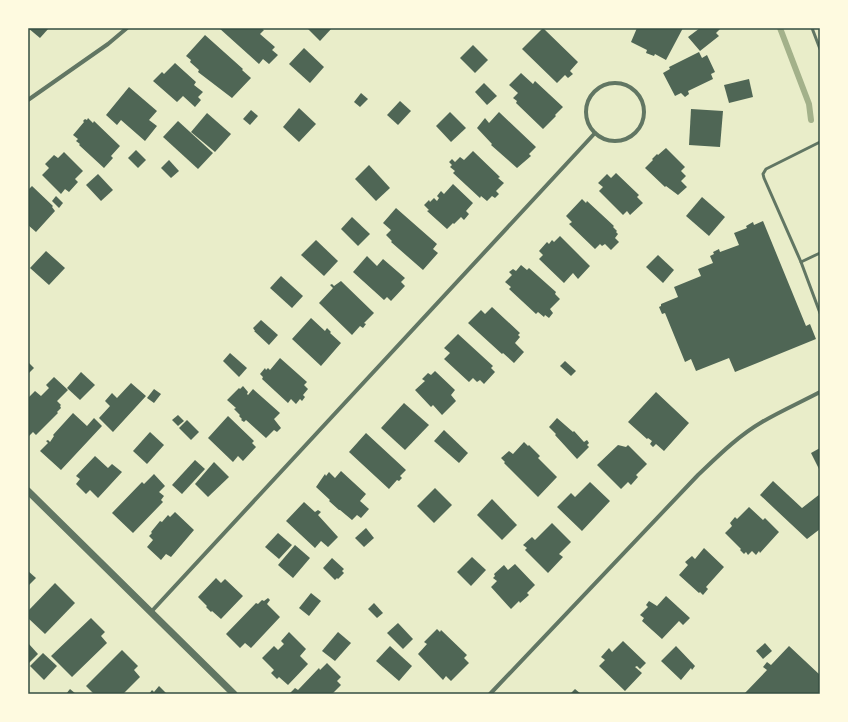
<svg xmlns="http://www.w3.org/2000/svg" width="848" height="722" viewBox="0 0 848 722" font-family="Poppins,sans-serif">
	<rect width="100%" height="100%" fill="#e9edc9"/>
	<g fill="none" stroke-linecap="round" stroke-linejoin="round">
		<path stroke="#a3b18a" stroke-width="6" d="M780 28 809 104 811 120"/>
	</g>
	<g fill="#4f6655">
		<path d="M28 28H49L40 38Z"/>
		<path d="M219 28H261L264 30 260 34 275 47 272 50 278 55 269 64 263 59 259 64Z"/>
		<path d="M307 28H332L320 41Z"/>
		<path d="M543 28 578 62 570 71 573 74 568 78 565 75 557 83 522 49Z"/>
		<path d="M637 28H683L666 60 655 54 654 56 646 53 647 50 631 42Z"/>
		<path d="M700 28H721L716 33 719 36 700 51 688 37Z"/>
		<path d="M205 35 243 69 242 70 251 78 232 98 198 72 199 70 190 62 191 60 186 56Z"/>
		<path d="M473 45 488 60 475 73 460 58Z"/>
		<path d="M304 48 324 67 310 83 289 64Z"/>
		<path d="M699 52 702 58 707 55 715 72 711 74 713 79 688 91 689 94 685 97 681 93 675 96 663 73 670 69 669 67Z"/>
		<path d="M175 63 196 82 194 85 203 92 198 97 201 100 195 107 183 96 177 102 153 81 162 72 164 74Z"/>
		<path d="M521 73 533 84 535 81 563 107 555 115 556 116 543 129 516 103 517 101 513 98 518 93 509 85Z"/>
		<path d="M749 79 753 97 729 103 724 85Z"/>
		<path d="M484 83 497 96 487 105 475 92Z"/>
		<path d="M129 87 157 111 149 120 157 126 145 141 121 120 117 125 106 115Z"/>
		<path d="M361 93 368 99 360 107 354 102Z"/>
		<path d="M400 101 411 111 398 125 387 115Z"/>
		<path d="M299 108 316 124 299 142 283 127Z"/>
		<path d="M691 109 723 111 720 147 689 145Z"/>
		<path d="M251 110 258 116 250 125 243 119Z"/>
		<path d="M450 112 466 128 451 142 436 126Z"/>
		<path d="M499 112 536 147 529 154 531 156 517 168 491 145 492 144 477 128 485 118 489 123Z"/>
		<path d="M207 113 231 134 215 152 191 132Z"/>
		<path d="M88 118 93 123 94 121 120 146 111 156 113 158 104 168 79 145 80 144 76 141 78 139 73 135 84 122 83 121 85 119 87 120Z"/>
		<path d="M178 121 213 153 198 169 163 137Z"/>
		<path d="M666 148 685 167 681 171 686 176 681 181 687 187 678 195 666 186 665 187 645 168 653 160 652 159 657 154 658 155Z"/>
		<path d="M136 150 146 160 138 168 128 158Z"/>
		<path d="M473 151 500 177 498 178 504 183 496 191 499 194 495 198 492 196 487 201 481 196 480 198 453 173 455 171 450 167 452 165 449 162 452 159 455 162 460 157 464 160Z"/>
		<path d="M64 152 83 171 75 179 78 182 69 192 65 189 61 194 42 175 49 168 45 164 54 155 58 158Z"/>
		<path d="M169 160 179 171 171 178 161 168Z"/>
		<path d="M369 165 390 188 376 201 355 179Z"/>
		<path d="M616 173 639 195 637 197 643 203 630 215 627 211 623 215 599 191 603 187 598 183 607 174 611 178Z"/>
		<path d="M98 174 113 190 101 201 86 185Z"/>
		<path d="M453 184 473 203 466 211 469 214 464 220 461 217 454 224 453 223 447 229 427 211 429 210 424 205 429 200 430 202 434 198 437 201 439 198 437 196 441 191 444 194Z"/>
		<path d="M32 186 53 206 52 207 55 211 36 232 28 225V190Z"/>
		<path d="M56 196 63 203 59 208 52 201Z"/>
		<path d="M702 197 725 217 709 236 686 216Z"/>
		<path d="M582 199 586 203 587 201 614 226 613 227 617 231 616 232 618 234 615 238 619 242 611 250 605 244 602 246 600 244 595 249 569 224 572 222 566 216Z"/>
		<path d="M396 208 437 244 433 249 438 253 423 270 391 242 392 241 386 235 391 230 383 223Z"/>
		<path d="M352 217 370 234 358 246 341 229Z"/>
		<path d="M763 221 806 326 810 324 816 339 735 372 729 358 696 371 691 359 685 362 665 313 662 314 659 307 661 306V304L678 297 674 287 701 276 698 269 713 263 710 256 714 254 713 252 719 249 720 252 739 245 734 233 747 228 746 226 753 222 754 225Z"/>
		<path d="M560 236 590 266 578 279 573 273 564 283 539 259 543 255 539 251 547 242 549 244 552 240 554 242Z"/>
		<path d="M316 240 338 261 324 276 301 255Z"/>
		<path d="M46 251 65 268 49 285 30 268Z"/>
		<path d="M658 255 674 270 663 283 646 267Z"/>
		<path d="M367 256 377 266 383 259 405 278 401 282 405 286 391 301 387 297 384 300 353 272Z"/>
		<path d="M521 265 527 270 529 268 556 292 555 294 560 299 550 309 553 313 549 318 545 315 544 317 538 312 536 314 509 289 511 287 505 282 512 275 509 272 513 269 516 271Z"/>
		<path d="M281 276 303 296 292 308 270 288Z"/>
		<path d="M341 281 374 313 364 323 366 324 363 328 360 326 352 335 319 303 333 288 330 285 332 284 334 286Z"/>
		<path d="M492 307 520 333 518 335 520 337 515 343 524 352 514 363 503 353 502 354 468 323 481 310 485 314Z"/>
		<path d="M311 318 325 331 327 328 331 332 330 333 341 343 321 366 292 339Z"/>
		<path d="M261 320 278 335 269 345 254 331H255L253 328Z"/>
		<path d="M458 334 493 366 491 368 495 372 484 384 480 380 477 382 473 378 469 382 444 359 450 353 444 348Z"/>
		<path d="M230 353 247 368 239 377 223 361Z"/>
		<path d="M280 358 307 382 304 385 308 389 303 395 305 397 302 401 300 399 296 404 291 399 288 403 262 379 263 377 260 374 265 368 266 370 268 368 270 370Z"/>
		<path d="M565 361 576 371 571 376 560 366Z"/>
		<path d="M28 362 34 368 28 374Z"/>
		<path d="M435 371 455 390 451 395 456 401 442 415 433 405 431 407 415 390 425 381 422 379 428 373 431 375Z"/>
		<path d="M81 372 95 385 80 400 67 388Z"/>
		<path d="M54 377 68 390 57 401 61 405 60 406 61 408 57 412 58 413 36 435 33 432 28 437V398L35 391 41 396 49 388 46 385Z"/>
		<path d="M131 383 146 396 113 432 99 418 110 406 105 401 112 393 117 398Z"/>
		<path d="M243 386 248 392 247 394 248 395 253 389 280 413 274 419 281 428 277 432 274 430 266 438 246 420 244 422 241 420 242 419 239 416 240 415 234 409 236 408 227 400 239 388 240 389Z"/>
		<path d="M154 389 161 394 154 403 147 398Z"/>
		<path d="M656 392 689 423 664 451 656 444 653 447 650 444 652 441 648 438 647 439 628 422Z"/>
		<path d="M404 403 429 425 405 450 381 428Z"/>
		<path d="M73 413 87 426 94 418 102 426 61 470 40 451 48 443 46 441 48 440 50 442 54 436 53 435Z"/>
		<path d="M178 415 184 421 178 426 172 420Z"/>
		<path d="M228 416 254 441 252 443 256 447 243 461 238 456 233 462 208 438Z"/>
		<path d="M557 418 573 432 574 431 584 442 587 440 589 443 587 445 589 447 577 459 555 435 556 434 549 427Z"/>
		<path d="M187 420 199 432 191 440 179 428Z"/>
		<path d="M444 430 468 453 459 463 434 441Z"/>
		<path d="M150 432 164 445 147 464 133 451Z"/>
		<path d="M366 433 406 470 400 476 402 478 399 481 397 480 389 489 349 452Z"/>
		<path d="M524 442 528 446 529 445 540 456 538 458 557 477 538 497 504 463 505 462 501 458 509 451 513 454Z"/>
		<path d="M618 445 626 447 628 445 647 464 636 475 638 477 631 485 628 482 621 489 597 465Z"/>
		<path d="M820 448V471L811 453Z"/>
		<path d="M95 456 108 468 112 464 122 472 98 498 90 490 86 494 76 484 80 479 76 476Z"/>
		<path d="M195 460 205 469 182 494 172 485Z"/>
		<path d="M214 462 229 477 208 497 195 484Z"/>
		<path d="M341 471 366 494 360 501 369 509 361 518 357 515 352 520 340 510H339L329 501 330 500 316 487 325 474 326 476 329 472 335 478Z"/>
		<path d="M154 474 165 486 159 492 164 496 161 500 163 502 133 533 112 513 142 482 144 484Z"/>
		<path d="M773 481 802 508 820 494V529L807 539 760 495Z"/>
		<path d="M590 482 610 501 582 531 557 507 571 493 575 497Z"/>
		<path d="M435 488 452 505 434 523 417 506Z"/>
		<path d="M492 499 517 525 502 540 477 515Z"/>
		<path d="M304 502 315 512 318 510 321 512 318 515 338 537 328 547 321 541 315 548 286 521Z"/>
		<path d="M749 507 763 520 765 518 779 532 760 553 759 551 756 555 752 551 748 555 746 552 744 554 740 550 741 549 725 533 732 526 730 523 735 517 737 519Z"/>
		<path d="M175 512 194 530 171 557 166 554 161 560 147 547 153 540 149 536 152 533 151 532 160 521 162 522 168 515 170 517Z"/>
		<path d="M552 523 571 542 559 554 563 557 548 573 525 550 527 548 523 545 532 537 535 540Z"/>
		<path d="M366 528 374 538 364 547 355 538Z"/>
		<path d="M278 533 292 545 279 559 265 547Z"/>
		<path d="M295 545 310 558 293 578 278 565Z"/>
		<path d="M704 548 724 567 706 587 708 589 703 595 700 592 699 593 679 575 688 565 685 562 692 556 695 559Z"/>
		<path d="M472 557 486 570 471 586 457 572Z"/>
		<path d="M332 558 344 569 342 571 344 573 338 579 337 578 335 580 323 568Z"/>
		<path d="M515 564 535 585 527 593 529 595 520 603 519 601 511 609 491 587 497 581 493 578 495 576 494 574 504 565 508 570Z"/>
		<path d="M28 571 36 578 28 586Z"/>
		<path d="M216 578 221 583 225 579 243 596 221 619 212 611 211 612 206 607 207 606 198 597Z"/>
		<path d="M55 583 75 603 45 634 28 618V611Z"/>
		<path d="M311 593 321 601 309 616 299 608Z"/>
		<path d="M666 596 690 618 683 625 679 621 662 639 642 621 644 618 640 615 648 607 646 605 649 601 657 606Z"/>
		<path d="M268 598 270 600 267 604 280 617 251 648 245 643 240 648 226 634 256 603 258 604 262 600 264 601Z"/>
		<path d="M374 603 383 613 377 618 368 609Z"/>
		<path d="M91 618 105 632 101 636 107 643 72 677 51 656Z"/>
		<path d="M398 623 413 639 403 649 387 633Z"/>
		<path d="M437 629 440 632 441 630 467 655 464 658 469 663 451 681 446 676 443 680 418 654 427 644 424 642Z"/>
		<path d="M289 632 306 649 300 656 308 664 288 685 279 677 277 679 271 673 274 670 262 658 274 646 278 650 284 644 281 641Z"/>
		<path d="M338 632 351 643 335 661 322 651Z"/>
		<path d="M623 641 646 663 640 669 637 666 635 667 642 673 625 691 599 666 605 660 601 657 609 648 612 652Z"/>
		<path d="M28 643 38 654 28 664Z"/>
		<path d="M765 643 772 651 763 659 756 651Z"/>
		<path d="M390 646 412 666 399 681 376 661Z"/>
		<path d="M676 646 695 666 692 670 691 668 681 680 661 661Z"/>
		<path d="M789 646 820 675V694H744L767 670 763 667 767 662 771 665Z"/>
		<path d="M122 650 138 666 134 670 140 677 123 694H94L86 686Z"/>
		<path d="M43 653 57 666 44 680 30 666Z"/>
		<path d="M327 663 341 677 337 681 341 685 332 694 290 693 295 688 298 690 319 668 320 670Z"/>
		<path d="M159 686 167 694H149L152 690 154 692Z"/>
		<path d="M70 689 76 694H66Z"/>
		<path d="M575 689 581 694H570Z"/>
	</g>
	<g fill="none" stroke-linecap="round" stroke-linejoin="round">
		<g stroke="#617663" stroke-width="3">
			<path d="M812 28 820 49"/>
			<path d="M820 253 801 262 820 313"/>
			<path d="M801 262 764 178 763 174 766 169 820 142"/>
		</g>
		<g stroke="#617663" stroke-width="4">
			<circle cx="615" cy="112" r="29"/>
			<path d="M28 100 108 44 127 28"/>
			<path d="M151 612 595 133"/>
			<path d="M490 694 698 475C718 456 738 436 762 422 781 411 801 402 820 392"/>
		</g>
		<path stroke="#617663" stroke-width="7" d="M28 491 234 694"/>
	</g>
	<rect width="848" height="722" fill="none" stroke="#fefae0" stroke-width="58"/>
	<rect x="29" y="29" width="790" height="664" fill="none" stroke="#344e41" stroke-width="1.5"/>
</svg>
